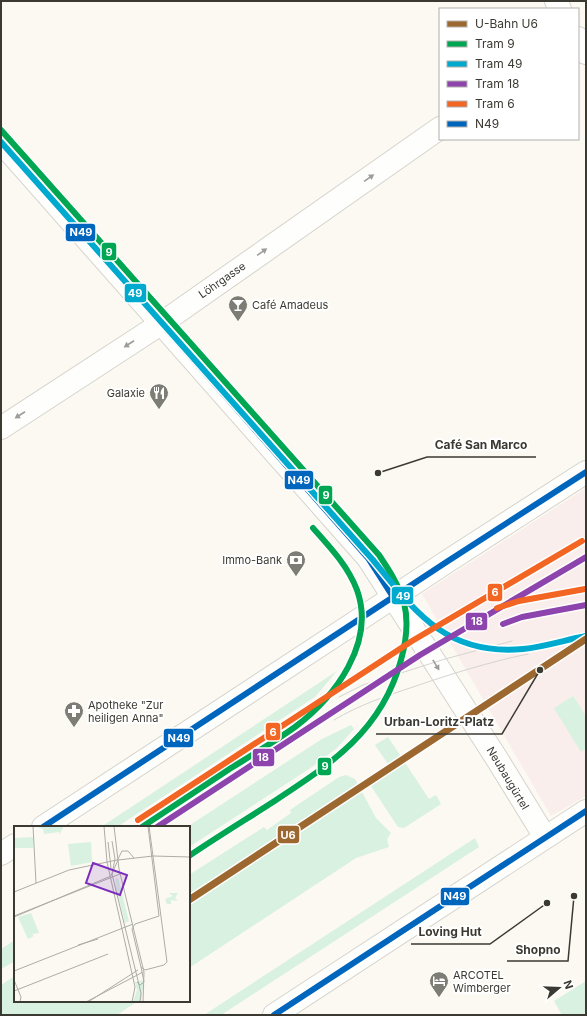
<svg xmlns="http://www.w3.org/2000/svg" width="587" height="1016" viewBox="0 0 587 1016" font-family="Inter,sans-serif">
	<rect width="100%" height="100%" fill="#fbf9f1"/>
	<path fill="#f9eeeb" d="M586 488V796L551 816 422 594Z"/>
	<g fill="#d8f1e1">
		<path d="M337 671 315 697 117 827H101Z"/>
		<path d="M573 696 586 716V748L581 752 554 708Z"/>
		<path d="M351 725 354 729 337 748 312 767 189 847V827H187L322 739Z"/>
		<path d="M388 737 429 799 436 795 441 804 404 828 398 827 369 783 377 774 390 767 375 745Z"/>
		<path d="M346 775 355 779 376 818 391 833 387 839 389 847 356 858 189 968V875L264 827 267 830 291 813 290 810 339 777Z"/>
		<path d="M475 838 479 847 221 1015H204Z"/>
		<path d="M15 940V961L1 969V949Z"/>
		<path d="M15 976V1001H138L117 1015H1V985Z"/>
		<path d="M586 981V1015H562L554 1001Z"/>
	</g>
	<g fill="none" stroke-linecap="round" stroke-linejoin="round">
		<g stroke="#d6d4cd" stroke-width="24">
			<path id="minor" d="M1 428 162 323 440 128"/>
		</g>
		<g stroke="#d6d4cd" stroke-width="24">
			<path id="tertiary" d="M1 142 368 558 497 759 545 837"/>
		</g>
		<g stroke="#d6d4cd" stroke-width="24">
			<g id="secondary">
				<path d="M556 1 560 9"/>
				<path d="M578 38 586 53"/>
			</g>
		</g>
		<g stroke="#d6d4cd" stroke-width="24">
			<g id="primary">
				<path d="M43 827 351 625 448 561 586 472"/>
				<path d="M1 854 15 845"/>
				<path d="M274 1015 586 811"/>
			</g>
		</g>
		<use href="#minor" stroke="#fefefd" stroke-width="22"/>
		<use href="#tertiary" stroke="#fefefd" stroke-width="22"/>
		<use href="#secondary" stroke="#fefefd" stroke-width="22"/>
		<use href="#primary" stroke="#fefefd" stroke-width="22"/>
		<g stroke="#d4d4d1" stroke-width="1">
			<path d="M339 697 363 685 445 659 512 641"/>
			<path d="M334 720C359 705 386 696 413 687 451 674 489 662 528 654"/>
		</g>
		<g stroke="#fff" stroke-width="9">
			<g id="bus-1">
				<path d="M1 142 368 558 393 597"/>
				<path d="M43 827 448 561 586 472"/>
				<path d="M274 1015 586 811"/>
			</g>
		</g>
		<use href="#bus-1" stroke="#0065bd" stroke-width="6"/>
		<g stroke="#fff" stroke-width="9">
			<g id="tram-1">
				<path d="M1 130 379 555C389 570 399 585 404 603 409 622 406 642 401 660 382 731 331 764 273 802 245 820 217 837 189 856"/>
				<path d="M142 827C172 807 201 788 231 768 252 755 274 742 295 727 335 697 376 643 357 590 348 566 330 547 313 528"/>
			</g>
		</g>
		<g stroke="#fff" stroke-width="9">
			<path id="tram-2" d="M1 142 373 560C416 613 447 656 523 649 544 647 565 640 586 636"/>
		</g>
		<g stroke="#fff" stroke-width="9">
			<g id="tram-3">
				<path d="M503 624 522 617 586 605"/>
				<path d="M157 827 420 655 586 557"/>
			</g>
		</g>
		<g stroke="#fff" stroke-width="9">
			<g id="tram-4">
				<path d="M497 608 519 601 585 589"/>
				<path d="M138 820 412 641 582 541"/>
			</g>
		</g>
		<use href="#tram-1" stroke="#00a651" stroke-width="6"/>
		<use href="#tram-2" stroke="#00a9ce" stroke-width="6"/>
		<use href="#tram-3" stroke="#8e44ad" stroke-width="6"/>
		<use href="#tram-4" stroke="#f26522" stroke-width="6"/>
		<g stroke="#fff" stroke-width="10">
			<path id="metro-1" d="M189 900 586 639"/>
		</g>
		<use href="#metro-1" stroke="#9d6830" stroke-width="7"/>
	</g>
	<defs><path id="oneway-solid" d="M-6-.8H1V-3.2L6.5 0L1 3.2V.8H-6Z"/></defs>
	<g fill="#9c9c98">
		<use href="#oneway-solid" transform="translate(369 178) rotate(-35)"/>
		<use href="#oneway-solid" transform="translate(262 252) rotate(-35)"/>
		<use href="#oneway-solid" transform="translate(129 344) rotate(147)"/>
		<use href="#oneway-solid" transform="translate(20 415) rotate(147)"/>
		<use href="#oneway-solid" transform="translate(436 665) rotate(58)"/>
	</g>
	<defs>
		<g id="bar-pin" transform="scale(1)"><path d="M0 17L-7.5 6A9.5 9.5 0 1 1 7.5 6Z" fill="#7e7d75" stroke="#fff"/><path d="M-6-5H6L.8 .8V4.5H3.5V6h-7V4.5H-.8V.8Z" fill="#fff"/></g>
		<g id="restaurant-pin" transform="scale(1)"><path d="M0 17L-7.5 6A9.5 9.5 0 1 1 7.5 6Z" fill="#7e7d75" stroke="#fff"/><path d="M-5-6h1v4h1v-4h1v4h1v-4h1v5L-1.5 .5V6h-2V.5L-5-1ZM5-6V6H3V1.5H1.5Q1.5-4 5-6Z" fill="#fff"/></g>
		<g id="bank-pin" transform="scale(1)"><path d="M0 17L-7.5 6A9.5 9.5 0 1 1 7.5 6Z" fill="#7e7d75" stroke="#fff"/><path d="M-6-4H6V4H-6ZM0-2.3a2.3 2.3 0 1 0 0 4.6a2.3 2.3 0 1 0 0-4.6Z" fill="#fff"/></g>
		<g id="pharmacy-pin" transform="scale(1)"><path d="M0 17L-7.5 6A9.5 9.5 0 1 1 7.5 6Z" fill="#7e7d75" stroke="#fff"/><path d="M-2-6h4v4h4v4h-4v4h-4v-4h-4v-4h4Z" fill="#fff"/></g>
		<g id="hotel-pin" transform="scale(1)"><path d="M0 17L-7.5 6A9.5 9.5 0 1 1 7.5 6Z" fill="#7e7d75" stroke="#fff"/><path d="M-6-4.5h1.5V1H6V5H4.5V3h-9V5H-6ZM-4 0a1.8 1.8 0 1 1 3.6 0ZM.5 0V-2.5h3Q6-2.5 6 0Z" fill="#fff"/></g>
	</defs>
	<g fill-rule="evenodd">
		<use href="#bar-pin" x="238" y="305"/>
		<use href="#restaurant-pin" x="159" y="393"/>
		<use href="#bank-pin" x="296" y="560"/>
		<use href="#pharmacy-pin" x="74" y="711"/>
		<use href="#hotel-pin" x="439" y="981"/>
	</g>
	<g text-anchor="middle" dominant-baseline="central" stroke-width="4" stroke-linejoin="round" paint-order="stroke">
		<g font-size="11" fill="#3b3a32" stroke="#fff">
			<text transform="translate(222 280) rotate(-35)">Löhrgasse</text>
			<text transform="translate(508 778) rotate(59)">Neubaugürtel</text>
		</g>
		<g font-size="11" fill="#3b3a32" stroke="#fff" text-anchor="start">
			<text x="252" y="305">Café Amadeus</text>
			<text x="145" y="393" text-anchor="end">Galaxie</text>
			<text x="282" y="560" text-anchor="end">Immo-Bank</text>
			<text x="88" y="705">Apotheke "Zur<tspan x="88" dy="13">heiligen Anna"</tspan></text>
			<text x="453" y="975">ARCOTEL<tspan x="453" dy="13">Wimberger</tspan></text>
		</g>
	</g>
	<g transform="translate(14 826)">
		<rect width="176" height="176" fill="#fbf9f1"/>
		<path d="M20 0H49V2L45 9V6L30 8 29 3ZM19 11V22H0L1 12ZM77 16 78 36 57 40 54 18ZM104 52 115 95 111 97 100 55 103 62 101 53ZM155 67H164L161 72 164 75 157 74V78H153L151 73 159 70ZM17 87 25 107 18 108 20 110 14 113 4 91ZM130 154 127 176H119L123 164 121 156Z" fill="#d8f1e1"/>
		<path fill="none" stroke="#aeada5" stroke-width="1" d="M19 0 22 57M90 0 93 36 121 161 118 176M100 0 105 43 130 146 129 176M134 0 145 90 121 98 118 103 127 141 131 144 150 139 153 136 135 0M98 15 101 33 98 48 127 167 126 176M94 16 97 42M103 35 108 25H114L120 32M0 66 55 44 103 34M0 90 106 48M0 91 97 50 104 34 139 30 176 31M64 119 84 113M0 145 119 98M0 154 7 171 6 176M123 156 126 159 130 156 127 141M0 165 94 128M72 176 129 146M74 176 124 144"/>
		<path fill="#7b2cbf" fill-opacity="0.15" stroke="#7b2cbf" stroke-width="2" d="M79 37 113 49 106 69 72 57Z"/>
		<rect width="176" height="176" fill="none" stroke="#3b3a32" stroke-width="2"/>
	</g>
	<path fill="none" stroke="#3b3a32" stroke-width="1.5" d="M378 473L427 457H536M540 670L502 734H376M547 903L490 944H411M574 896L568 961H507"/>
	<g fill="#3b3a32" stroke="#fff" stroke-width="1.5">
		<circle cx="378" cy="473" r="4"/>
		<circle cx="540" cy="670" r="4"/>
		<circle cx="547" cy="903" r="4"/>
		<circle cx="574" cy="896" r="4"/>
	</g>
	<g font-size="12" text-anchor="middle" font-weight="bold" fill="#3b3a32" stroke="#fff" stroke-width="4" stroke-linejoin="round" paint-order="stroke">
		<text x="481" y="449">Café San Marco</text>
		<text x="439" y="726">Urban-Loritz-Platz</text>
		<text x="450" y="936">Loving Hut</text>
		<text x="538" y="954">Shopno</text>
	</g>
	<g stroke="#fff" stroke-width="1.5">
		<rect x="65" y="223" width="31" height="19" rx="4" fill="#0065bd"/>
		<rect x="101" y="242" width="16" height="19" rx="4" fill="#00a651"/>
		<rect x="124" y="283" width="23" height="20" rx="4" fill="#00a9ce"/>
		<rect x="284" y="470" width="30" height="20" rx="4" fill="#0065bd"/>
		<rect x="318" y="485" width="15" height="20" rx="4" fill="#00a651"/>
		<rect x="487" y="583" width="16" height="19" rx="4" fill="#f26522"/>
		<rect x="391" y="586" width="23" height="19" rx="4" fill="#00a9ce"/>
		<rect x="465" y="612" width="23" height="19" rx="4" fill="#8e44ad"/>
		<rect x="265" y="722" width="16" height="19" rx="4" fill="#f26522"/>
		<rect x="163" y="728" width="31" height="20" rx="4" fill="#0065bd"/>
		<rect x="252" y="748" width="23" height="19" rx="4" fill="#8e44ad"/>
		<rect x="317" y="757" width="15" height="19" rx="4" fill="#00a651"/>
		<rect x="277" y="825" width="23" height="19" rx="4" fill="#9d6830"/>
		<rect x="440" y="887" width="30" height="19" rx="4" fill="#0065bd"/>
	</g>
	<g font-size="11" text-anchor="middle" font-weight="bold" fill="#fff">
		<text x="81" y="236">N49</text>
		<text x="109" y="256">9</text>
		<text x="135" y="297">49</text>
		<text x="299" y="484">N49</text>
		<text x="326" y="499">9</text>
		<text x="495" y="596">6</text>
		<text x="403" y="600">49</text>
		<text x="477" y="625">18</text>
		<text x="273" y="736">6</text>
		<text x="179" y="742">N49</text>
		<text x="263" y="761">18</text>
		<text x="325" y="770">9</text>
		<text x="288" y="839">U6</text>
		<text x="455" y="900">N49</text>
	</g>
	<rect width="587" height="1016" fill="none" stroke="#3b3a32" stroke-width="4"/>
	<rect x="439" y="8" width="140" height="132" fill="#ffffff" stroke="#b1b0ad"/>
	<rect x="447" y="21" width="20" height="6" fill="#9d6830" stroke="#b1b0ad"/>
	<text x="475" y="28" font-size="12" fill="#3b3a32">U-Bahn U6</text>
	<rect x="447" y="41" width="20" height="6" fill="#00a651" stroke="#b1b0ad"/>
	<text x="475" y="48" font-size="12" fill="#3b3a32">Tram 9</text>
	<rect x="447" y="61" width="20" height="6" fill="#00a9ce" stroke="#b1b0ad"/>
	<text x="475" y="68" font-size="12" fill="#3b3a32">Tram 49</text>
	<rect x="447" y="81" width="20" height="6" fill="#8e44ad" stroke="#b1b0ad"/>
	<text x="475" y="88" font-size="12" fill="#3b3a32">Tram 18</text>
	<rect x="447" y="101" width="20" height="6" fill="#f26522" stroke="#b1b0ad"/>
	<text x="475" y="108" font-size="12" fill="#3b3a32">Tram 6</text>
	<rect x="447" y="121" width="20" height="6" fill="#0065bd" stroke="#b1b0ad"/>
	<text x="475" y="128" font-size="12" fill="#3b3a32">N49</text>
	<g transform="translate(559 988) rotate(71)" stroke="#ffffff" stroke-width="3" paint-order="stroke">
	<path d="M0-3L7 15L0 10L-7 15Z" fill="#3b3a32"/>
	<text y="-6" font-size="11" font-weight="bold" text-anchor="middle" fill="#3b3a32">N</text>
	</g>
</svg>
